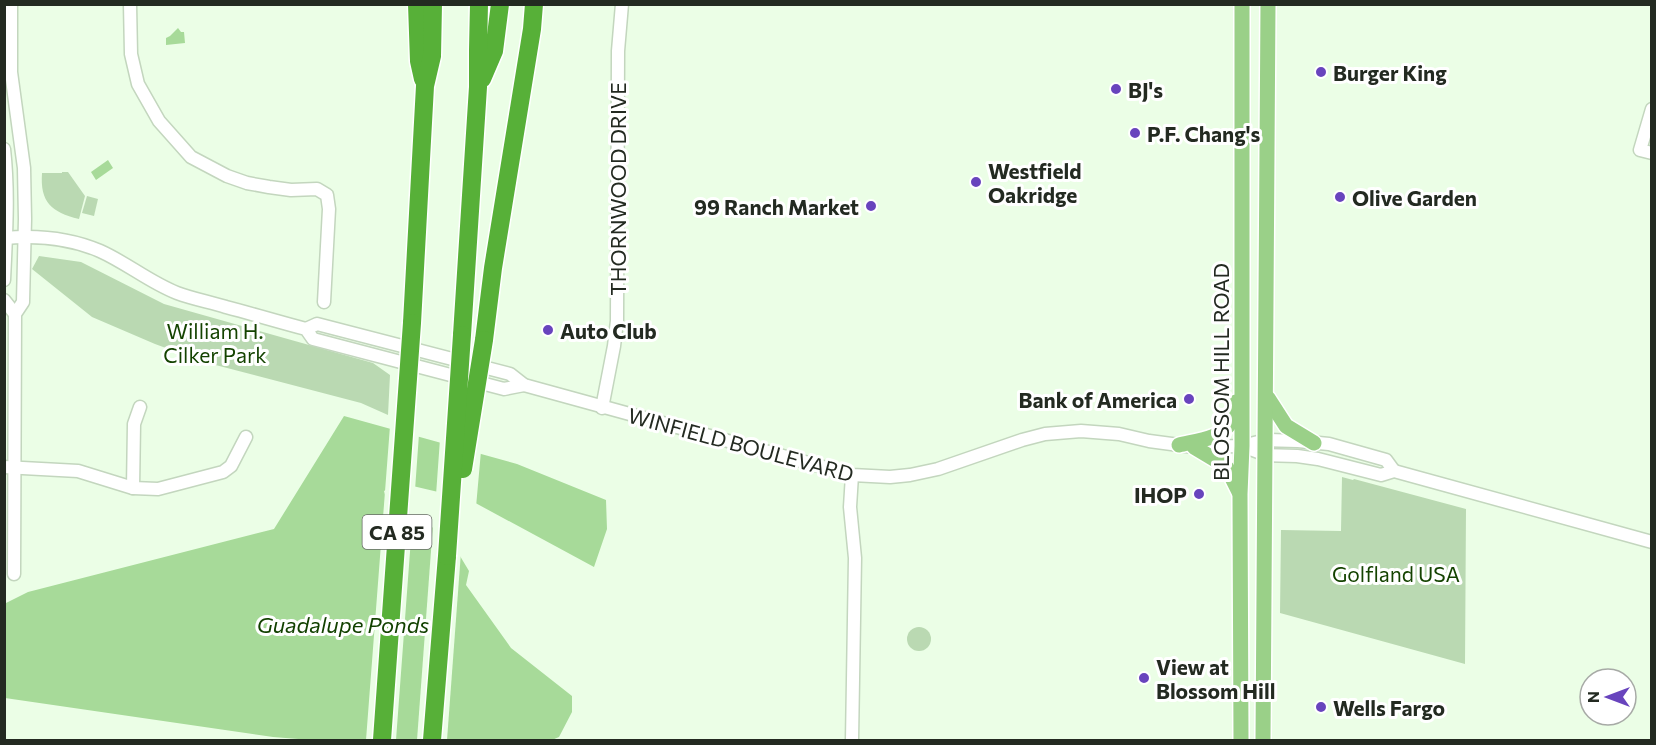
<svg xmlns="http://www.w3.org/2000/svg" width="1656" height="745" viewBox="0 0 1656 745" font-family="Commissioner,sans-serif">
	<rect width="100%" height="100%" fill="#ebfee6"/>
	<g fill="#bad9b2">
		<path d="M62 172H68L85 196 79 219C51 212 40 202 42 173H62Z"/>
		<path d="M87 196 98 199 94 216 82 213Z"/>
		<path d="M39 256 81 262 164 304 373 363 390 375 388 415 361 403 204 362 155 344 92 317 32 269Z"/>
		<path d="M1342 477 1353 480 1354 479 1466 509 1465 664 1280 613 1281 530 1341 531Z"/>
		<circle cx="919" cy="639" r="12"/>
	</g>
	<g fill="#a7da99">
		<path d="M178 28 181 32H184L185 43 166 45V38L170 36Z"/>
		<path d="M108 160 113 168 96 180 91 172Z"/>
		<path d="M344 416 517 464 606 500 607 529 594 567 468 499 400 483 384 491C388 510 402 523 418 533L425 522 451 541 469 571 466 585 511 648 572 696V712L559 737 552 740H311L273 737 5 698 4 604 28 592 274 529Z"/>
	</g>
	<g fill="#ebfee6">
		<path d="M390 426 419 434 415 490 401 486 388 493 389 502 412 525 396 740H366Z"/>
		<path d="M440 439 481 451 476 507 467 502 436 495Z"/>
		<path d="M433 524 453 539 461 552 447 740H417Z"/>
	</g>
	<g fill="none" stroke-linecap="round" stroke-linejoin="round">
		<g stroke="#c3d6be" stroke-width="15">
			<g id="minor">
				<path d="M11 4V72L24 168 25 219 23 302 15 314 14 574"/>
				<path d="M130 4 131 54 138 84 159 121 191 157 227 176 247 183 269 187 291 190 317 189 327 195 329 209 324 302"/>
				<path d="M1652 109 1640 150 1652 153"/>
				<path d="M4 149C9 193 6 236 4 280"/>
				<path d="M4 238C37 235 70 238 100 251 127 263 149 282 177 293 193 299 210 302 226 307 253 314 279 322 306 329L313 339 504 389 524 385"/>
				<path d="M4 300 15 314"/>
				<path d="M306 329 317 324 510 374 524 385 852 475 890 477 910 475 938 469 1022 440 1045 434 1081 431 1119 434 1149 441 1194 447 1242 446 1266 440 1298 441 1329 444 1386 460 1394 471"/>
				<path d="M602 408 614 346 617 321 618 51 622 4"/>
				<path d="M1242 446 1266 455 1297 456 1318 459 1381 475 1394 471 1652 542"/>
				<path d="M4 467 78 471 133 488 158 489 223 472 231 466 246 437"/>
				<path d="M133 488 134 424 140 407"/>
				<path d="M852 740 855 558 850 507 852 475"/>
			</g>
		</g>
		<g stroke="#fff" stroke-width="18">
			<g id="major">
				<path d="M1268 398 1286 426 1314 443"/>
				<path d="M1179 445C1195 441 1223 439 1231 421 1233 416 1234 408 1236 402"/>
				<path d="M1194 447 1219 462 1227 468 1239 492"/>
				<path d="M1241 740 1240 494 1242 446V4"/>
				<path d="M1263 740 1268 4"/>
			</g>
		</g>
		<g stroke="#fff" stroke-width="21">
			<g id="highway">
				<path d="M417 4 419 61 423 79"/>
				<path d="M482 79 494 51 500 4"/>
				<path d="M412 323 425 86 432 56 433 4"/>
				<path d="M462 335 478 87V50L479 4"/>
				<path d="M484 340 493 268 532 29 534 4"/>
				<path d="M432 740 447 556"/>
			</g>
		</g>
		<use href="#minor" stroke="#fff" stroke-width="12"/>
		<use href="#major" stroke="#9ad088" stroke-width="15"/>
		<use href="#highway" stroke="#57b038" stroke-width="18"/>
		<g stroke="#fff" stroke-width="21" stroke-linecap="butt">
			<g id="highway-bridge">
				<path d="M463 469 484 340"/>
				<path d="M447 556 462 335"/>
				<path d="M382 740 412 323"/>
			</g>
		</g>
		<use href="#highway-bridge" stroke="#57b038" stroke-width="18"/>
	</g>
	<g fill="#6844bd" stroke="#fff" stroke-width="2">
		<circle cx="1321" cy="72" r="6"/>
		<circle cx="1116" cy="89" r="6"/>
		<circle cx="1135" cy="133" r="6"/>
		<circle cx="976" cy="182" r="6"/>
		<circle cx="1340" cy="197" r="6"/>
		<circle cx="871" cy="206" r="6"/>
		<circle cx="548" cy="330" r="6"/>
		<circle cx="1189" cy="399" r="6"/>
		<circle cx="1199" cy="494" r="6"/>
		<circle cx="1144" cy="678" r="6"/>
		<circle cx="1321" cy="707" r="6"/>
	</g>
	<g text-anchor="middle" dominant-baseline="central" stroke-width="6" stroke-linejoin="round" paint-order="stroke">
		<rect fill="#fff" stroke="#656a64" stroke-width="1.5" x="362.5" y="515" width="69" height="34" rx="4.5"/>
		<g font-size="20" font-weight="bold" fill="#232a21">
			<text x="397" y="532">CA 85</text>
		</g>
		<g font-size="21" font-weight="bold" fill="#232a21" stroke="#fff" text-anchor="start">
			<text x="1333" y="72">Burger King</text>
			<text x="1128" y="89">BJ's</text>
			<text x="1147" y="133">P.F. Chang's</text>
			<text x="988" y="170">Westfield<tspan x="988" dy="24">Oakridge</tspan></text>
			<text x="1352" y="197">Olive Garden</text>
			<text x="859" y="206" text-anchor="end">99 Ranch Market</text>
			<text x="560" y="330">Auto Club</text>
			<text x="1177" y="399" text-anchor="end">Bank of America</text>
			<text x="1187" y="494" text-anchor="end">IHOP</text>
			<text x="1156" y="666">View at<tspan x="1156" dy="24">Blossom Hill</tspan></text>
			<text x="1333" y="707">Wells Fargo</text>
		</g>
		<g font-size="21" fill="#232a21" stroke="#fff">
			<text transform="translate(617 189) rotate(-90)">THORNWOOD DRIVE</text>
			<text transform="translate(1220 372) rotate(-90)">BLOSSOM HILL ROAD</text>
			<text transform="translate(741 444) rotate(15)">WINFIELD BOULEVARD</text>
		</g>
		<g font-size="21" fill="#144300" stroke="#fff">
			<text x="215" y="330">William H.<tspan x="215" dy="24">Cilker Park</tspan></text>
			<text x="1396" y="573">Golfland USA</text>
		</g>
		<g font-size="22" font-style="italic" fill="#124100" stroke="#fff">
			<text x="343" y="624">Guadalupe Ponds</text>
		</g>
	</g>
	<rect width="1656" height="745" fill="none" stroke="#232a21" stroke-width="12"/>
	<g transform="translate(1608 697) rotate(270)"><circle r="28" fill="#ffffff" stroke="#a7aaa6" stroke-width="1.5"/>
	<path d="M0-4.5L10 22L0 15L-10 22Z" fill="#6844bd"/>
	<text y="-9" font-size="16" font-weight="bold" text-anchor="middle" fill="#232a21">N</text>
	</g>
</svg>
